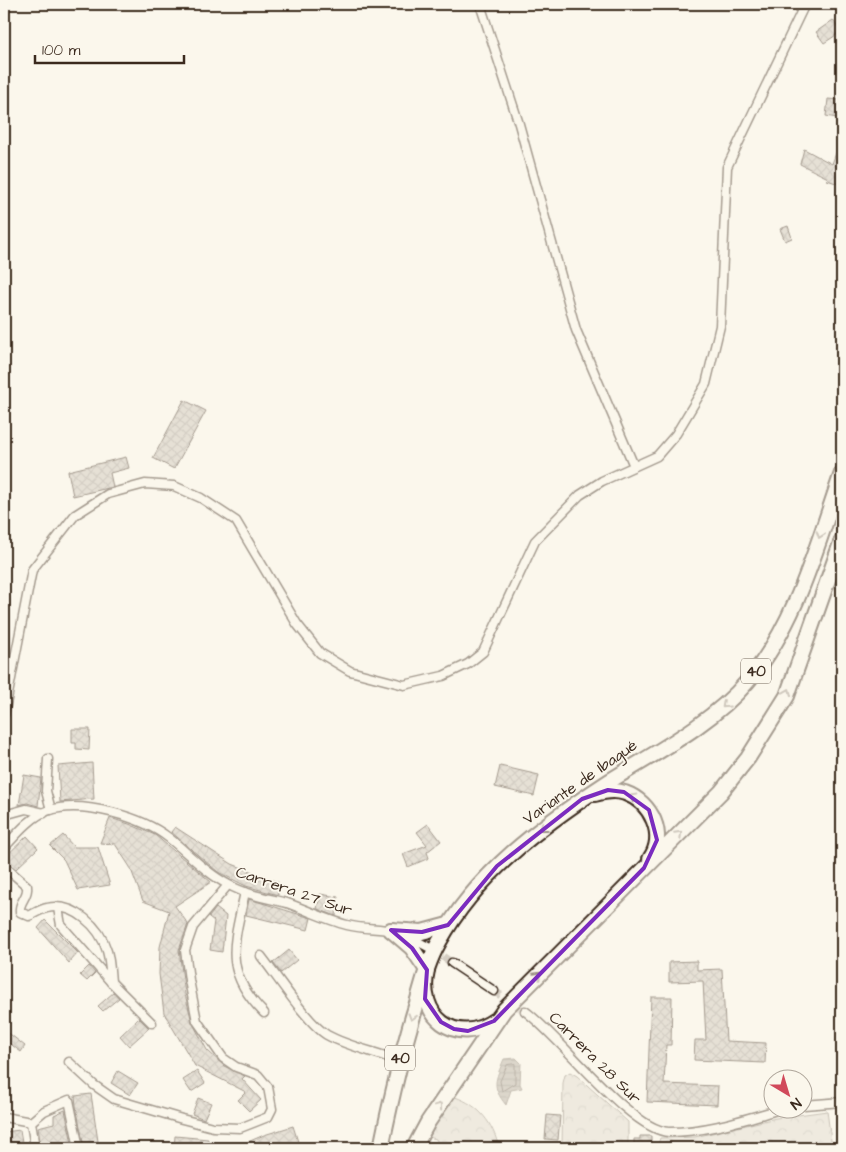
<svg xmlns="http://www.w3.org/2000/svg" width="846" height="1152" viewBox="0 0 846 1152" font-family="'Architects Daughter',sans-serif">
	<defs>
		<pattern id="forest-crowns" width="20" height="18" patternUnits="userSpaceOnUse" patternTransform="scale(1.25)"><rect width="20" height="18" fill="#dfd9ce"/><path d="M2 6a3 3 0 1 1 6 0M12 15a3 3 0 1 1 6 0" fill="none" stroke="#c0bab0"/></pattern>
		<pattern id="water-rules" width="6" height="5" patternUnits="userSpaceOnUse" patternTransform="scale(1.25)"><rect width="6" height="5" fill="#b6aea2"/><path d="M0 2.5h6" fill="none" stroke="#958e83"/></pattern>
		<pattern id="building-cross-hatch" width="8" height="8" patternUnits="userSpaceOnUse" patternTransform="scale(1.25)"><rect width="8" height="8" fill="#ccc4b9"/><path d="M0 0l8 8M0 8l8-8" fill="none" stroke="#a79f96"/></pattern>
	</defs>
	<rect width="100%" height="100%" fill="#fbf7ec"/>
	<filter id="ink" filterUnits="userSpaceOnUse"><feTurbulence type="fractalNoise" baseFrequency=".02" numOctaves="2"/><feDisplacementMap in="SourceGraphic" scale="10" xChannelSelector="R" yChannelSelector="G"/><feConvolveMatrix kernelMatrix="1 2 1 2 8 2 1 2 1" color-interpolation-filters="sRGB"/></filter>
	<g filter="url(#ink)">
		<g fill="url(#forest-crowns)" stroke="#8d8276">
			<path d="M570 1072 577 1076 628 1122V1148H562L563 1083 565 1075Z"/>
			<path d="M455 1097C479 1105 493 1123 499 1148H441L436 1139 425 1136Z"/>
			<path d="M827 1111 832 1148H657L660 1138 695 1137 776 1118Z"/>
		</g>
		<path fill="url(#water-rules)" stroke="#85796d" d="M516 1058 521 1063 520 1084 522 1088 511 1090 506 1105C491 1086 495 1081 504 1059Z"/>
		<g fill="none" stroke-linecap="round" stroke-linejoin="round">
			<path stroke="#6c5f53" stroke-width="1" d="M515 1064V1083L502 1091 500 1081 507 1065Z"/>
		</g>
		<g fill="url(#building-cross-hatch)" stroke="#3b2a1e">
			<path d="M833 20 841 32 824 43 816 32Z"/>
			<path d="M828 99 839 100 837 118 826 116Z"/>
			<path d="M841 139 842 185 827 180 828 178 800 164 804 149 832 164Z"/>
			<path d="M788 226 792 238 785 241 780 229Z"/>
			<path d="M184 400 206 411 174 469 153 458Z"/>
			<path d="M126 457 129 468 110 473 113 487 73 496 68 471Z"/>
			<path d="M72 729H90L89 750 76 749V743H72Z"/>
			<path d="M92 763 94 799 60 802 58 766Z"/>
			<path d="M500 766 539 775 534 796 495 787Z"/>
			<path d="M24 775 41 778 38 806 27 803 19 805Z"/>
			<path d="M110 818 129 824 155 835 211 882 175 906 188 924 179 950 185 994 192 1022 207 1050 224 1066 245 1076 242 1079 261 1100 249 1111 238 1100 246 1092 195 1066 164 1013 159 974 160 947 169 911 143 901 130 867 115 844 100 843Z"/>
			<path d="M428 824 441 841 427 852 429 858 408 867 403 854 427 845 417 832Z"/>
			<path d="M175 827 232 864 278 882V895L246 886 218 872 171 832Z"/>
			<path d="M63 835 74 847H98L110 885 78 890 64 860 50 846Z"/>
			<path d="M27 836 38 848 16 869 4 861V858Z"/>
			<path d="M320 894 338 897 336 916 317 909Z"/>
			<path d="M249 899 311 918 308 930 246 915Z"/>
			<path d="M216 908 226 916 222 952 210 950 214 921 209 917Z"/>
			<path d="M45 920 78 953 69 963 38 928Z"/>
			<path d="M289 950 297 960 281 973 273 963Z"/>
			<path d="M697 961V970L722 969 726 1041 766 1043 765 1063 694 1060 695 1040H706L703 981 669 982V962Z"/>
			<path d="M89 966 95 973 87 981 80 975Z"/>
			<path d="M114 992 119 998 103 1011 98 1006Z"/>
			<path d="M651 997H672L671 1045H666L664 1084 718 1086 717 1105 647 1102Z"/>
			<path d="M139 1018 149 1028 129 1046 120 1036Z"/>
			<path d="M6 1031 25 1046 21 1052 4 1039Z"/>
			<path d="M118 1071 138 1083 130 1095 111 1083Z"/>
			<path d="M197 1071 205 1083 191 1092 183 1080Z"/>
			<path d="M91 1094 99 1148H84L76 1106 75 1096Z"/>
			<path d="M198 1098 211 1103 204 1119 192 1114Z"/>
			<path d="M65 1110 73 1148H41L38 1127 54 1123V1115Z"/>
			<path d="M547 1115 560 1116 558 1140 545 1139Z"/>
			<path d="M293 1126 300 1148H234L264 1135Z"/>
			<path d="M20 1130 23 1148H4V1132Z"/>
			<path d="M175 1136 208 1139 207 1148H174Z"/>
			<path d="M640 1136H651V1148H634V1139H640Z"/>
		</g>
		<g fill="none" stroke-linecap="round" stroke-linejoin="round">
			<g stroke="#d5cec3" stroke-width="8" stroke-dasharray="8 4" stroke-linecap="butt">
				<path d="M433 950 452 963"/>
				<path d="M494 991 525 1011"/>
			</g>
			<g stroke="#3b2a1e" stroke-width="11">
				<g id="street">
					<path d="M480 4 519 124 576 330 634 466"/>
					<path d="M4 715 32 570 75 515 108 494 145 484 174 486 201 498 236 521 297 624 320 653 350 671 404 685 443 676 468 664 483 652 535 541 580 495 602 481 657 456 676 434 706 384 720 326 727 167 805 4"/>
					<path d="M48 759 46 791 51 810"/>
					<path d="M4 815 26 809 44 813"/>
					<path d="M4 848C16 835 32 815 50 810 84 800 142 817 169 838 189 854 206 873 229 885 247 895 267 898 287 903 307 910 327 920 347 925 362 929 378 928 393 931"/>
					<path d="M4 866 27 886C29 897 18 902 20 912L29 916C35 913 41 909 47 908 74 902 100 927 107 951 110 961 110 972 111 982"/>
					<path d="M245 892C234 944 222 971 264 1013"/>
					<path d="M58 908 61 925 111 982 152 1023"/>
					<path d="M406 935 428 947"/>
					<path d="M261 956C276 975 308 1024 327 1035 349 1047 376 1052 399 1061"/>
					<path d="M452 963 494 991"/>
					<path d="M525 1011C561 1037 631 1131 669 1132 707 1132 742 1120 777 1110"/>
					<path d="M69 1062 94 1085 114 1099 182 1119 213 1127 240 1128 268 1117 272 1109 268 1087 258 1075 236 1067 223 1058 197 1021 189 980 185 950 193 927 228 885"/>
					<path d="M804 1105 842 1102"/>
					<path d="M4 1117 31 1122 44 1111 69 1100 79 1148"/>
					<path d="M31 1122 35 1148"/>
				</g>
			</g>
			<g stroke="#3b2a1e" stroke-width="18">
				<g id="highway">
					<path d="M595 794C605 791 615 789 625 793 651 802 667 835 650 859"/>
					<path d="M391 930 412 948 427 970C416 1016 456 1048 495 1020"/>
					<path d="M391 930 422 932 448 925"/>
					<path d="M381 1148C391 1099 402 1051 417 1003 423 982 428 961 439 942 476 874 541 826 605 784 651 755 712 724 747 682 797 624 817 544 842 473"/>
					<path d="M414 1148 428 1122 504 1010 721 792 748 758 787 696 842 540"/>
				</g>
			</g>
			<use href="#street" stroke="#fbf7ec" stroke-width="8"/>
			<use href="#highway" stroke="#fbf7ec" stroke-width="14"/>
		</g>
		<defs><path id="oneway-chevron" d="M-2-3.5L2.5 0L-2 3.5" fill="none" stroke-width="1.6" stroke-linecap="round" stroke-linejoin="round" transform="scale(1.25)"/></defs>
		<g stroke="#9b9085">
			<use href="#oneway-chevron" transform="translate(820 535) rotate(109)"/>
			<use href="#oneway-chevron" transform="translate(788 692) rotate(-67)"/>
			<use href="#oneway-chevron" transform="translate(725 705) rotate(137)"/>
			<use href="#oneway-chevron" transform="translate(633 797) rotate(-150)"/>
			<use href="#oneway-chevron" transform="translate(543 828) rotate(142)"/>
			<use href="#oneway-chevron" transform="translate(679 834) rotate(-45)"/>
			<use href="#oneway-chevron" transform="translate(538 975) rotate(-45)"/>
			<use href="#oneway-chevron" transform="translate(412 1017) rotate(107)"/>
			<use href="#oneway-chevron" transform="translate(439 1106) rotate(-55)"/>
		</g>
	</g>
	<path d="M0 0H846V1152H0ZM608 790 624 792 649 810 657 840 644 868 494 1021 468 1031 454 1029 441 1022 425 999 427 970 412 948 391 930 422 932 448 925 497 866 582 799Z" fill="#fbf7ec" fill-opacity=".55" fill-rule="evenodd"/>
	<path fill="none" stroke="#7b2cbf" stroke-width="4" stroke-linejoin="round" d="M608 790 624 792 649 810 657 840 644 868 494 1021 468 1031 454 1029 441 1022 425 999 427 970 412 948 391 930 422 932 448 925 497 866 582 799Z"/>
	<g text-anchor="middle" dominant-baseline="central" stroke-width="4" stroke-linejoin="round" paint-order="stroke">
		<g fill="#fbf7ec" stroke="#75685c" stroke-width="1">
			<rect x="741" y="658.5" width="30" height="25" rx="4"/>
			<rect x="385" y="1045.5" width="30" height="25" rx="4"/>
		</g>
		<g font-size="15" font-weight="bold" fill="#3b2a1e">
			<text x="756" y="671">40</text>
			<text x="400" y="1058">40</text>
		</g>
		<g font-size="16" fill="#3b2a1e" stroke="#fbf7ec">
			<text transform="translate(580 782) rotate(-35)">Variante de Ibagué</text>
			<text transform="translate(294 891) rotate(19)">Carrera 27 Sur</text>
			<text transform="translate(595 1058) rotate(45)">Carrera 28 Sur</text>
		</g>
	</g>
	<rect width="846" height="1152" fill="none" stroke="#fbf7ec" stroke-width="20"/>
	<rect x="10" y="10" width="826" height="1132" fill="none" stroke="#3b2a1e" stroke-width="2" filter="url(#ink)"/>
	<g transform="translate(788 1094) rotate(142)"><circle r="24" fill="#fbf7ec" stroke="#aea59a"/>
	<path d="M0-4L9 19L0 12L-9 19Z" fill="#d1495b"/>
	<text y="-8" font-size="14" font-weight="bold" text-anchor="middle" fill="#3b2a1e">N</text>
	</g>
	<path d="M35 55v8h149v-8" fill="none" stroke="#3b2a1e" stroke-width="2.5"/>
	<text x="42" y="55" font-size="15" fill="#3b2a1e" stroke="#fbf7ec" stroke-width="4" paint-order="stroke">100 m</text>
</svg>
